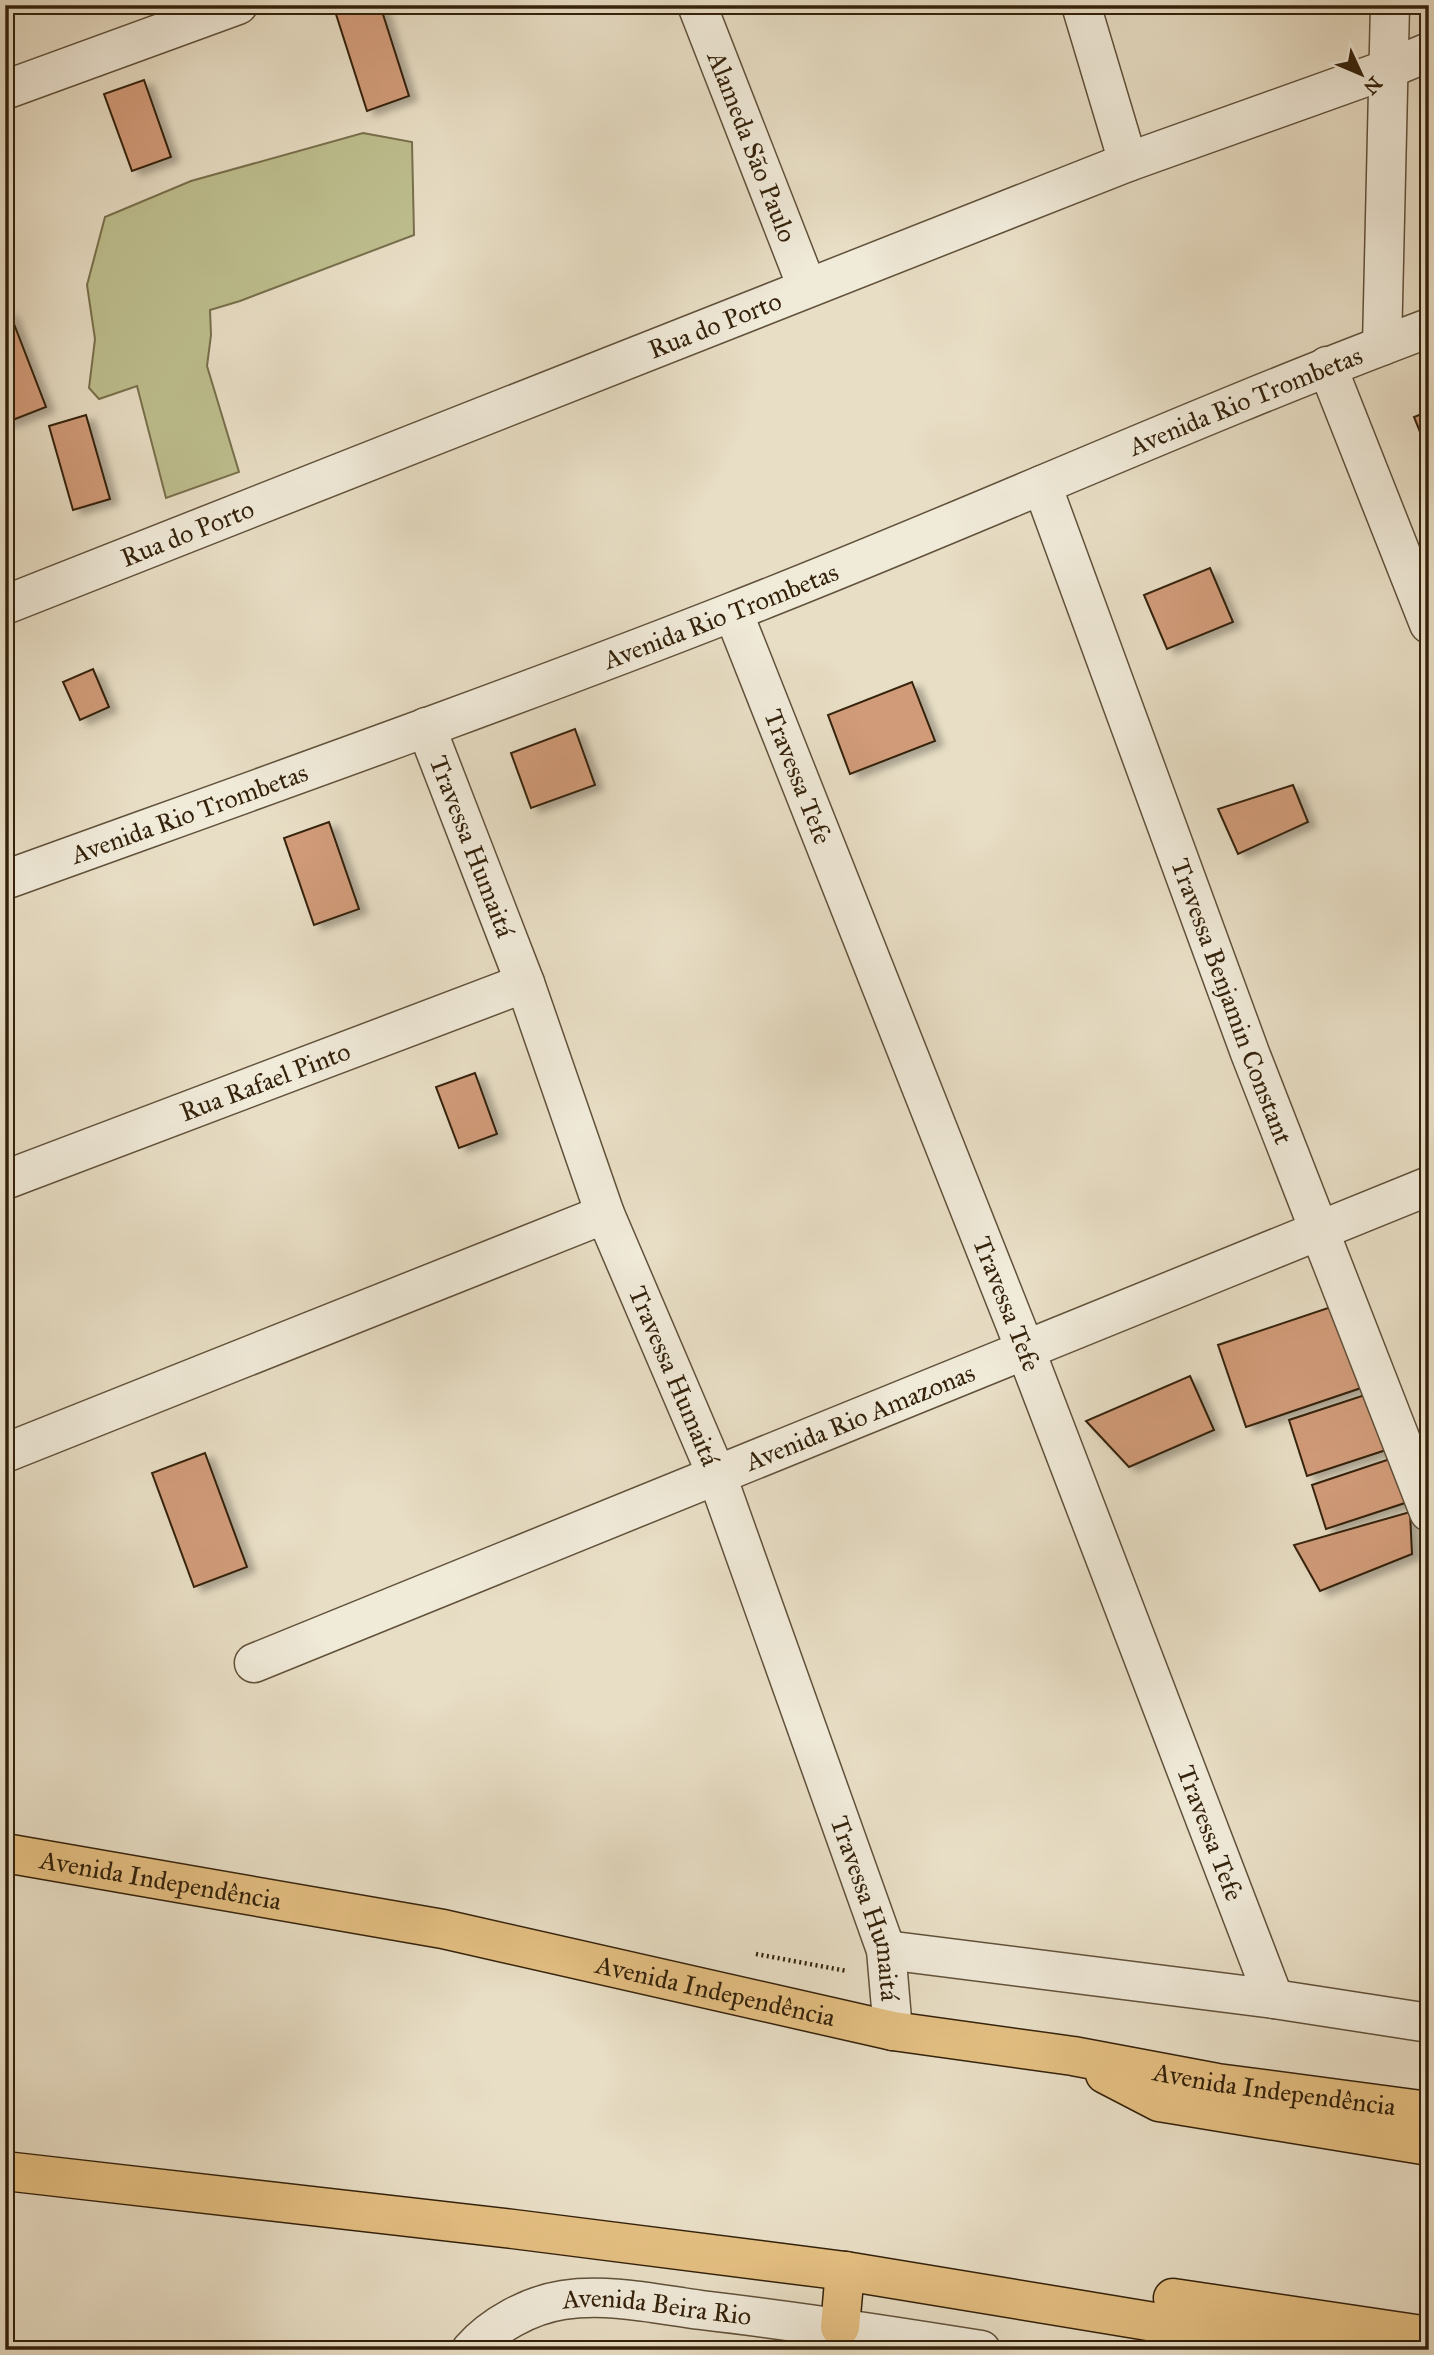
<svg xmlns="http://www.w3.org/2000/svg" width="1434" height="2355" viewBox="0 0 1434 2355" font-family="'IM FELL Great Primer',serif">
	<defs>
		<filter id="shadow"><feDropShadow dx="8" dy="4.5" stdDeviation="3.5" flood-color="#0004"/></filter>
	</defs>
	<rect width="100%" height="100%" fill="#e8dec5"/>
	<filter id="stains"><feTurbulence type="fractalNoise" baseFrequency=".00286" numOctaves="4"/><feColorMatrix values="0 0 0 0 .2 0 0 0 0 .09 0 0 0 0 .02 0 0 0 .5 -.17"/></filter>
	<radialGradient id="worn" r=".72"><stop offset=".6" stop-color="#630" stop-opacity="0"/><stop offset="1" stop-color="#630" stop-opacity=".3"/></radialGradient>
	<path fill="#bebf8f" stroke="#79704d" stroke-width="2" d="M363 133 412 142 414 235 240 301 210 310 211 335 207 366 239 472 166 498 137 386 99 399 89 388 95 339 87 285 105 217 191 181Z"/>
	<g fill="#d19b79" stroke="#34220b" stroke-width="2" filter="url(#shadow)">
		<path d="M351 5H380L409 96 367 111 335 11Z"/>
		<path d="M144 80 171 157 132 171 104 94Z"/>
		<path d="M9 311 46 407 5 423V312Z"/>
		<path d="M1429 411V454L1414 417Z"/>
		<path d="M86 415 110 499 73 510 49 426Z"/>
		<path d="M1210 568 1233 622 1167 649 1144 595Z"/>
		<path d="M93 669 109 707 80 720 63 682Z"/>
		<path d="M912 682 935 741 850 774 828 715Z"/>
		<path d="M575 729 595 785 531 808 511 753Z"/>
		<path d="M1293 785 1308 822 1238 854 1218 809Z"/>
		<path d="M329 822 359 909 314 925 284 838Z"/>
		<path d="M475 1073 497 1134 459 1148 436 1087Z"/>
		<path d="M1334 1306 1361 1388 1246 1427 1218 1345Z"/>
		<path d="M1190 1376 1214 1430 1129 1467 1086 1421Z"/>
		<path d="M1371 1393 1389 1449 1307 1476 1289 1420Z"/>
		<path d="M205 1453 247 1567 194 1587 152 1473Z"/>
		<path d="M1393 1458 1408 1502 1326 1529 1312 1485Z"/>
		<path d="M1410 1512 1412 1554 1320 1591 1294 1545Z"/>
	</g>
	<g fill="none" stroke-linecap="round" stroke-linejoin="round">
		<g stroke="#61513a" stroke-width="41">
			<g id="minor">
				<path id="s1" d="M697 5 807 287"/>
				<path d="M1081 5 1128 162"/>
				<path d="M5 90 238 5"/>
				<path d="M1382 346 1390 5"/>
				<path d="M1327 366 1429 624"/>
				<path id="s2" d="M1042 485 1250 1053 1429 1512"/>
				<path id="s3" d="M5 605 1128 162 1388 69 1429 52"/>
				<path id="s4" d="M733 612 1025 1349 1274 1999"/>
				<path id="s5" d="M426 727 525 983 605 1214 717 1476 886 1950 893 2031"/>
				<path id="s6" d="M5 880C248 792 492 706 732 612 966 521 1194 416 1429 328"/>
				<path id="s7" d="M5 1180 525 983"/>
				<path d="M5 1453 605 1214"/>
				<path id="s8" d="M254 1663 1429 1186"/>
				<path d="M886 1950 1274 1999 1429 2023"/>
				<path id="s9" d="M471 2350C493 2325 530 2305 563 2300 608 2293 656 2304 701 2310 795 2321 888 2335 981 2350"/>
			</g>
		</g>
		<g stroke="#34220b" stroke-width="41">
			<g id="major">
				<path id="s10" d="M5 1853 443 1929 893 2031 1073 2056 1217 2083 1429 2111"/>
				<path d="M1105 2074 1159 2102 1429 2146"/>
				<path d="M5 2171 513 2229 845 2271 1324 2350"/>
				<path d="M1173 2298 1429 2336"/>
				<path d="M840 2327 845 2271"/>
			</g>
		</g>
		<path stroke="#34220b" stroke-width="4.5" stroke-dasharray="2 3.5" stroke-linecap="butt" d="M756 1954 847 1971"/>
		<use href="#minor" stroke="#f0ead9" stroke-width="38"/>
		<use href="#major" stroke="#e4bf82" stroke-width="38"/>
	</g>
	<g text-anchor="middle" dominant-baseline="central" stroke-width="5" stroke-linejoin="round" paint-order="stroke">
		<g font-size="26" fill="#34220b" stroke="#f0ead9">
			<text stroke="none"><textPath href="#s1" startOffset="152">Alameda São Paulo</textPath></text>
			<text stroke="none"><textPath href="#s3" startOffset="763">Rua do Porto</textPath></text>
			<text stroke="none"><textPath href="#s6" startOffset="1330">Avenida Rio Trombetas</textPath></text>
			<text stroke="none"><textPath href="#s3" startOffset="196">Rua do Porto</textPath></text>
			<text stroke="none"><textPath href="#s6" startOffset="763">Avenida Rio Trombetas</textPath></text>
			<text stroke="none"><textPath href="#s4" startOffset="177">Travessa Tefe</textPath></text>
			<text stroke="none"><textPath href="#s6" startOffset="196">Avenida Rio Trombetas</textPath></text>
			<text stroke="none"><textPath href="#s5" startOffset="128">Travessa Humaitá</textPath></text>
			<text stroke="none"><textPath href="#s2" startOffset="550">Travessa Benjamin Constant</textPath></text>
			<text stroke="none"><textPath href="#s7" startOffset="278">Rua Rafael Pinto</textPath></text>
			<text stroke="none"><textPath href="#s4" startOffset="744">Travessa Tefe</textPath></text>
			<text stroke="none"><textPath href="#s5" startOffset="695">Travessa Humaitá</textPath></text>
			<text stroke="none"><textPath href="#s8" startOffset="654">Avenida Rio Amazonas</textPath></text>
			<text stroke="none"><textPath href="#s4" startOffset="1311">Travessa Tefe</textPath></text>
			<text stroke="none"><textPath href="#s10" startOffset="158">Avenida Independência</textPath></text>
			<text stroke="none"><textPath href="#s5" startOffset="1262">Travessa Humaitá</textPath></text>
			<text stroke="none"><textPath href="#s10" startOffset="724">Avenida Independência</textPath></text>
			<text stroke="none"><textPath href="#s10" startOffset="1292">Avenida Independência</textPath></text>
			<text stroke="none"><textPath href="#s9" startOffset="201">Avenida Beira Rio</textPath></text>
		</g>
	</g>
	<rect width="1434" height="2355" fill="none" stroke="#e8dec5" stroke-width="28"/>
	<rect x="7" y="7" width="1420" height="2341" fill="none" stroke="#34220b" stroke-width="3.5"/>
	<rect x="14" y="14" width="1406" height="2327" fill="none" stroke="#34220b" stroke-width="2"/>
	<g transform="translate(1361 74) rotate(134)" stroke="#f0ead9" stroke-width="5" paint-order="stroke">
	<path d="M0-5L12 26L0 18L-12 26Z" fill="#34220b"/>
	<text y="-10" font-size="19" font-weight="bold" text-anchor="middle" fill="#34220b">N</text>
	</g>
	<rect width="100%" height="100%" filter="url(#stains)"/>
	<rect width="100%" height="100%" fill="url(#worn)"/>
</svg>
